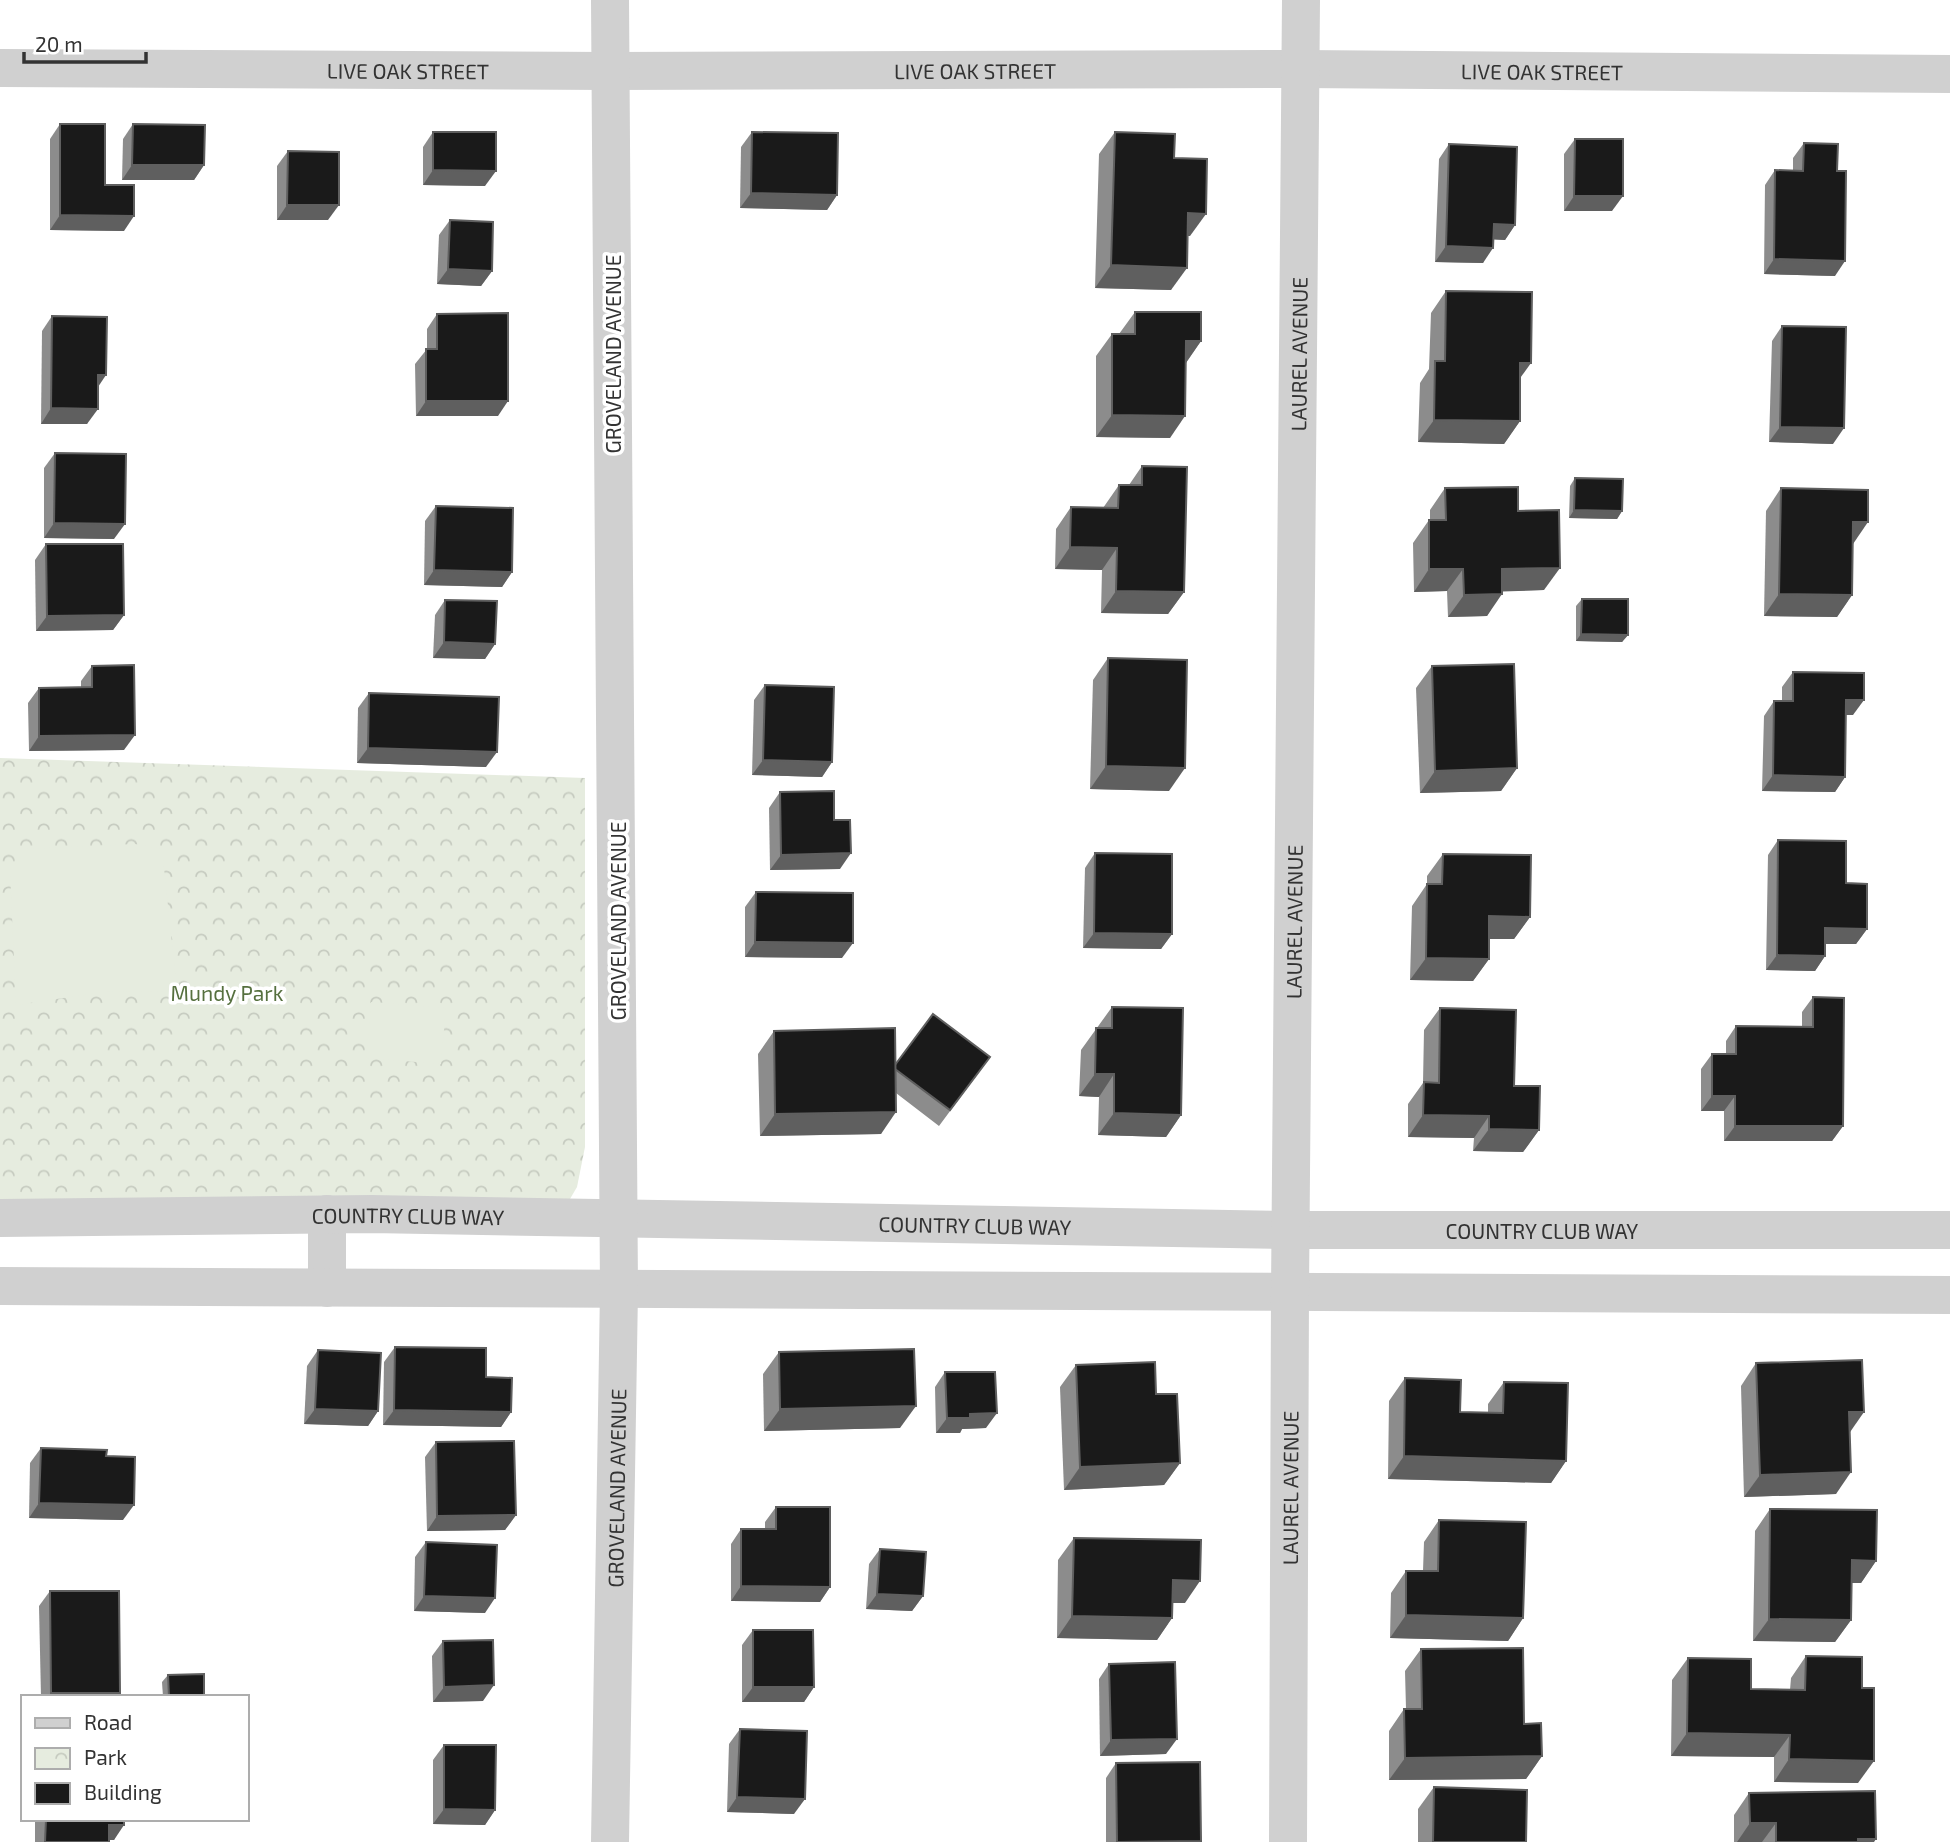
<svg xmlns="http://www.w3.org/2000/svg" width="1950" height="1842" viewBox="0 0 1950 1842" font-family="'Exo 2',sans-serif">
	<defs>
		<pattern id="park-crowns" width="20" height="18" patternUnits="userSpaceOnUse" patternTransform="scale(1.75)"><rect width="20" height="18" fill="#e6ecdf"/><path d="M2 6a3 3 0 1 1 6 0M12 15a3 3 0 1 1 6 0" fill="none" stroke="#c6cbc0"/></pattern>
	</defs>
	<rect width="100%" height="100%" fill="#fff"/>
	<path fill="url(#park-crowns)" d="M0 758 585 778V1147L577 1187 560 1216 0 1219Z"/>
	<g fill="#e6ecdf">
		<path d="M135 844 162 849 177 991 104 992 16 1005 10 872 25 849Z"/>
		<path d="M371 1002 446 1008 441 1064 366 1058Z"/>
	</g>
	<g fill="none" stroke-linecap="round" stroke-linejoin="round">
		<g stroke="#d0d0d0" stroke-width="38">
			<path id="s1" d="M0 68 610 71 1301 69 1950 74"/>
			<path d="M327 1214V1288"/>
			<path id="s2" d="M0 1218 371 1214 1291 1230H1950"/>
			<path d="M0 1286 1950 1295"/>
			<path id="s3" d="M610 1842 619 1290 610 0"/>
			<path id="s4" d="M1288 1842 1290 1291 1301 0"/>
		</g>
	</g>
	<g fill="#8c8c8c">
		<path d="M60 124 105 185 124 231 50 230V139Z"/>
		<path d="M133 124 204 165 194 180H122L123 139Z"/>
		<path d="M433 132 485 186 423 185V147Z"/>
		<path d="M752 132 837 195 827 210 740 208 741 147Z"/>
		<path d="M1115 132 1174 158 1190 236H1187L1171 290 1095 288 1099 154Z"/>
		<path d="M1575 139 1612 211H1564V154Z"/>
		<path d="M1804 143 1835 276 1764 274 1765 185 1775 170 1793 171V158Z"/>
		<path d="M1449 144 1515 225 1505 240 1493 239 1483 263 1435 262 1439 159Z"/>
		<path d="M288 151 328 220H277V166Z"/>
		<path d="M450 220 492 271 481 286 437 284 439 235Z"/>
		<path d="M1446 291 1520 378V421L1504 444 1418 442 1420 383 1429 369 1431 313Z"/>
		<path d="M1135 312 1201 341 1186 363 1170 438 1096 437V356L1112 334H1119Z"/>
		<path d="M437 314 498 416H416L415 364 427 349V329Z"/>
		<path d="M52 316 98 386 87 424H41L42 331Z"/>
		<path d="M1782 326 1833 444 1769 442 1772 341Z"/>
		<path d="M55 453 114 539 44 538V468Z"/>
		<path d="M1142 466 1184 592 1168 614 1101 613 1102 570 1055 569 1056 529 1071 507 1103 508 1119 485H1129Z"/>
		<path d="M1575 478 1622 511 1617 519 1569 518 1570 486Z"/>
		<path d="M1445 488 1518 511 1544 590 1502 591 1487 616 1448 617 1447 591 1414 592 1413 543 1429 520H1430V510Z"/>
		<path d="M1781 488 1853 544 1852 595 1837 617 1764 616 1766 511Z"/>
		<path d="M436 506 512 572 502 587 424 585 425 521Z"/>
		<path d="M46 544 124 615 113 630 36 631 35 560Z"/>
		<path d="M1582 599 1628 635 1622 642 1576 641V606Z"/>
		<path d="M445 600 495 644 485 659 433 658 435 615Z"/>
		<path d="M1108 658 1169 791 1090 789 1093 680Z"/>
		<path d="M92 666 124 750 29 751 28 703 39 688 81 687V681Z"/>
		<path d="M1432 666 1517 768 1501 791 1420 793 1416 688Z"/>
		<path d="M1793 672 1853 715H1846L1845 777 1835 792 1762 791 1764 716 1774 701H1782V687Z"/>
		<path d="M765 685 832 762 822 777 752 775 754 700Z"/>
		<path d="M369 693 486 767 357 763 358 708Z"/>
		<path d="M780 792 834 820 840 869 770 870 769 808Z"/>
		<path d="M1778 840 1846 883 1867 929 1856 944H1825V956L1815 971 1766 970 1768 855Z"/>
		<path d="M1095 853 1172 934 1161 949 1083 948 1085 868Z"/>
		<path d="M1443 854 1530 917 1514 939H1489V959L1473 981 1410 980 1412 906 1427 884V876Z"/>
		<path d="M756 892 842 958 745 957V907Z"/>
		<path d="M1813 997 1843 1126 1832 1141H1724V1111H1701V1069L1712 1054H1726V1041L1736 1026 1802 1027V1012Z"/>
		<path d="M1112 1007 1181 1115 1166 1137 1098 1135 1099 1097 1079 1096 1081 1050Z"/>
		<path d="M1440 1008 1514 1086 1539 1130 1523 1152 1473 1151 1474 1138 1408 1137V1104L1423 1083 1424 1030Z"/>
		<path d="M774 1031 895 1065 979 1072 939 1126 896 1093 881 1134 760 1136 758 1054Z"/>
		<path d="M395 1347 486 1377 511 1412 501 1427 383 1425 384 1362Z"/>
		<path d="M318 1350 378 1411 368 1426 304 1424 307 1366Z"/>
		<path d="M779 1352 900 1428 764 1431 763 1374Z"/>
		<path d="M1756 1363 1850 1432 1836 1494 1744 1497 1741 1386Z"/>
		<path d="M1076 1365 1156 1394 1180 1463 1164 1485 1064 1490 1060 1387Z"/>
		<path d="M945 1372 986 1428 962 1429 960 1433H936L935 1387Z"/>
		<path d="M1405 1378 1460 1412H1488V1404L1504 1382 1566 1461 1551 1483 1388 1479 1389 1401Z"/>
		<path d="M436 1442 516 1515 505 1530 427 1531 425 1457Z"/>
		<path d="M41 1448 106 1456 123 1520 29 1518 30 1463Z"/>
		<path d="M776 1507 830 1587 820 1602 731 1601V1544L741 1529H765V1522Z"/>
		<path d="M1770 1509 1876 1561 1861 1583H1852L1851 1620 1835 1642 1753 1641 1755 1531Z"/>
		<path d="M1439 1520 1523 1618 1508 1641 1390 1638 1391 1593 1406 1571H1423L1424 1542Z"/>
		<path d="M1074 1538 1185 1603H1173L1172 1618 1157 1640 1057 1638 1058 1560Z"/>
		<path d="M426 1542 485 1613 414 1611 415 1557Z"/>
		<path d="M880 1549 923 1596 912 1611 866 1609 869 1564Z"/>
		<path d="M50 1591 117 1697H41L39 1606Z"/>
		<path d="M753 1630 814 1687 804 1702H742V1645Z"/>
		<path d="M443 1641 483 1701 433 1702 432 1656Z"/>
		<path d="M1421 1649 1524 1724 1542 1756 1526 1779 1389 1780V1731L1404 1709H1406L1405 1671Z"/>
		<path d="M1806 1656 1858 1783 1774 1782V1757L1671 1756 1672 1680 1688 1658 1751 1689 1790 1690 1791 1678Z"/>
		<path d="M1109 1664 1166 1754 1100 1756 1099 1679Z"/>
		<path d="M168 1675 204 1697H163L162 1682Z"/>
		<path d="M740 1729 794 1814 727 1812 729 1744Z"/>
		<path d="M444 1745 495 1810 485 1825 433 1824V1760Z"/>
		<path d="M1116 1763 1201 1842H1106V1778Z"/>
		<path d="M1434 1787 1526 1842H1418V1809Z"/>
		<path d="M1749 1793 1874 1842H1734V1815Z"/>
		<path d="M35 1819H124L114 1840H109V1842H35Z"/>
	</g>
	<g fill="#5f5f5f">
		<path d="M132 165H204L194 180H122Z"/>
		<path d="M433 170 496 171 485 186 423 185Z"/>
		<path d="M751 193 837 195 827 210 740 208Z"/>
		<path d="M1574 196H1623L1612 211H1564Z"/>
		<path d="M287 205H339L328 220H277Z"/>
		<path d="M1188 213 1206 214 1190 236H1172Z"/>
		<path d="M60 215 134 216 124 231 50 230Z"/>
		<path d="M1494 224 1515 225 1505 240 1483 239Z"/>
		<path d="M1446 246 1493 248 1483 263 1435 262Z"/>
		<path d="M1774 259 1845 261 1835 276 1764 274Z"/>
		<path d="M1111 265 1187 268 1171 290 1095 288Z"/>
		<path d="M448 269 492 271 481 286 437 284Z"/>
		<path d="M1186 341H1201L1185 364Z"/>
		<path d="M1520 363H1531L1515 385Z"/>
		<path d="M98 375H106L96 390Z"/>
		<path d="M426 401H508L498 416H416Z"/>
		<path d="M51 408 98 409 87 424H41Z"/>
		<path d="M1112 415 1185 416 1170 438 1096 437Z"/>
		<path d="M1434 420 1520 421 1504 444 1418 442Z"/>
		<path d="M1780 427 1844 428 1833 444 1769 442Z"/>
		<path d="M1574 510 1622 511 1617 519 1569 518Z"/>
		<path d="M1853 522H1868L1853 544Z"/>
		<path d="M54 523 125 524 114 539 44 538Z"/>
		<path d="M1070 547 1117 548 1102 570 1055 569Z"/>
		<path d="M1560 568 1544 590 1487 592 1502 569Z"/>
		<path d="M1429 569H1463L1447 591 1414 592Z"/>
		<path d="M434 570 512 572 502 587 424 585Z"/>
		<path d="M1116 591 1184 592 1168 614 1101 613Z"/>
		<path d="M1502 594 1487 616 1448 617 1464 595Z"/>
		<path d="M1779 594 1852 595 1837 617 1764 616Z"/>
		<path d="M124 615 113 630 36 631 47 616Z"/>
		<path d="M1581 634 1628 635 1622 642 1576 641Z"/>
		<path d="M444 642 495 644 485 659 433 658Z"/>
		<path d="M1846 700H1864L1853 715H1835Z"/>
		<path d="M135 735 124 750 29 751 39 736Z"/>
		<path d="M368 748 497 752 486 767 357 763Z"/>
		<path d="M763 760 832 762 822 777 752 775Z"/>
		<path d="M1106 766 1185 768 1169 791 1090 789Z"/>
		<path d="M1517 768 1501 791 1420 793 1435 771Z"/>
		<path d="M1773 775 1845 777 1835 792 1762 791Z"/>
		<path d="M851 853 840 869 770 870 781 855Z"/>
		<path d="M1489 916 1530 917 1514 939H1474Z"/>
		<path d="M1825 928 1867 929 1856 944H1815Z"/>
		<path d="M1094 933 1172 934 1161 949 1083 948Z"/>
		<path d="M755 942 853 943 842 958 745 957Z"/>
		<path d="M1777 955 1825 956 1815 971 1766 970Z"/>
		<path d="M1426 958 1489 959 1473 981 1410 980Z"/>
		<path d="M1095 1074H1114L1099 1097 1079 1096Z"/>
		<path d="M1712 1096H1735L1724 1111H1701Z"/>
		<path d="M896 1112 881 1134 760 1136 775 1114Z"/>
		<path d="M1114 1113 1181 1115 1166 1137 1098 1135Z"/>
		<path d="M1423 1115 1489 1116 1474 1138 1408 1137Z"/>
		<path d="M1735 1126H1843L1832 1141H1724Z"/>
		<path d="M1489 1129 1539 1130 1523 1152 1473 1151Z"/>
		<path d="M916 1406 900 1428 764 1431 780 1409Z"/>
		<path d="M315 1409 378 1411 368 1426 304 1424Z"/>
		<path d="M394 1410 511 1412 501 1427 383 1425Z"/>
		<path d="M1849 1412H1864L1848 1435Z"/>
		<path d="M997 1413 986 1428 962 1429 960 1433H936L947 1418 970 1414Z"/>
		<path d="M1404 1456 1566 1461 1551 1483 1388 1479Z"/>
		<path d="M1180 1463 1164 1485 1064 1490 1080 1467Z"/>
		<path d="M1851 1472 1836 1494 1744 1497 1760 1475Z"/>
		<path d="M39 1503 134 1505 123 1520 29 1518Z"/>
		<path d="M516 1515 505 1530 427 1531 437 1516Z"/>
		<path d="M1852 1560 1876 1561 1861 1583H1837Z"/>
		<path d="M1173 1580 1200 1581 1185 1603H1158Z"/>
		<path d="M741 1586 830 1587 820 1602 731 1601Z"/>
		<path d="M877 1594 923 1596 912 1611 866 1609Z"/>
		<path d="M424 1596 495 1598 485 1613 414 1611Z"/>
		<path d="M1406 1615 1523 1618 1508 1641 1390 1638Z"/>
		<path d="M1072 1616 1172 1618 1157 1640 1057 1638Z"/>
		<path d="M1769 1619 1851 1620 1835 1642 1753 1641Z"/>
		<path d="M494 1685 483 1701 433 1702 444 1687Z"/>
		<path d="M753 1687H814L804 1702H742Z"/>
		<path d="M51 1693H120L117 1697H49Z"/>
		<path d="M1687 1733 1790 1735 1774 1757 1671 1756Z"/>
		<path d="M1177 1739 1166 1754 1100 1756 1111 1740Z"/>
		<path d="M1542 1756 1526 1779 1389 1780 1405 1758Z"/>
		<path d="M1789 1759 1874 1761 1858 1783 1774 1782Z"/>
		<path d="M737 1797 805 1799 794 1814 727 1812Z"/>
		<path d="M444 1809 495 1810 485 1825 433 1824Z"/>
		<path d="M1750 1823H1776L1762 1842H1737Z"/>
		<path d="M109 1825H124L114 1840H98Z"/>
		<path d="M1858 1839H1876L1874 1842H1856Z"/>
	</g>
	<g fill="#1a1a1a" stroke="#5f5f5f" stroke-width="2">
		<path d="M60 124H105V185H134V216L60 215Z"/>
		<path d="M133 124 205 125 204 165H132Z"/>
		<path d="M433 132H496V171L433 170Z"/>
		<path d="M752 132 838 133 837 195 751 193Z"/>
		<path d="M1115 132 1175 134 1174 158 1207 159 1206 214 1188 213 1187 268 1111 265Z"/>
		<path d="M1575 139H1623V196H1574Z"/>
		<path d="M1804 143 1838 144 1837 171H1846L1845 261 1774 259 1775 170 1803 171Z"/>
		<path d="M1449 144 1517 147 1515 225 1494 224 1493 248 1446 246Z"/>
		<path d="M288 151 339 152V205H287Z"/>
		<path d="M450 220 493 222 492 271 448 269Z"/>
		<path d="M1446 291 1532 292 1531 363H1520V421L1434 420 1435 361H1445Z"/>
		<path d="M1135 312H1201V341H1186L1185 416 1112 415V334H1135Z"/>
		<path d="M508 313V401H426V349H437V314Z"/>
		<path d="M52 316 107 317 106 375H98V409L51 408Z"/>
		<path d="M1782 326 1846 327 1844 428 1780 427Z"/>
		<path d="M55 453 126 454 125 524 54 523Z"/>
		<path d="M1142 466 1187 467 1184 592 1116 591 1117 548 1070 547 1071 507 1118 508 1119 485H1142Z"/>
		<path d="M1575 478 1623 479 1622 511 1574 510Z"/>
		<path d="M1518 487V511L1559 510 1560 568 1502 569V594L1464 595 1463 569H1429V520H1446L1445 488Z"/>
		<path d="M1781 488 1868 490V522H1853L1852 595 1779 594Z"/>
		<path d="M436 506 513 508 512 572 434 570Z"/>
		<path d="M46 544H123L124 615 47 616Z"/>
		<path d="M1582 599H1628V635L1581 634Z"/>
		<path d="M445 600 497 601 495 644 444 642Z"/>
		<path d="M1108 658 1187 660 1185 768 1106 766Z"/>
		<path d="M1514 664 1517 768 1435 771 1432 666Z"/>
		<path d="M134 665 135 735 39 736V688L92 687V666Z"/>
		<path d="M1793 672 1864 673V700H1846L1845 777 1773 775 1774 701H1793Z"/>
		<path d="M765 685 834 687 832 762 763 760Z"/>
		<path d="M369 693 499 697 497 752 368 748Z"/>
		<path d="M834 791V820H850L851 853 781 855 780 792Z"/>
		<path d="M1778 840 1846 841V883L1867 884V929L1825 928V956L1777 955Z"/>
		<path d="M1095 853 1172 854V934L1094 933Z"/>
		<path d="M1443 854 1531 855 1530 917 1489 916V959L1426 958 1427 884H1442Z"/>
		<path d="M756 892 853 893V943L755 942Z"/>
		<path d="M1813 997 1844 998 1843 1126H1735V1096H1712V1054H1736V1026L1813 1027Z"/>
		<path d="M1112 1007 1183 1008 1181 1115 1114 1113V1074H1095L1096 1028H1112Z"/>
		<path d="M1440 1008 1516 1010 1514 1086H1540L1539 1130 1489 1129V1116L1423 1115 1424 1082 1439 1083Z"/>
		<path d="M933 1014 990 1057 950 1110 895 1069V1065Z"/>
		<path d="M895 1028 896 1112 775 1114 774 1031Z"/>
		<path d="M395 1347 486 1348V1377L512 1378 511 1412 394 1410Z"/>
		<path d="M914 1349 916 1406 780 1409 779 1352Z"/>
		<path d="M318 1350 381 1353 378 1411 315 1409Z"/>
		<path d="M1862 1360 1864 1412H1849L1851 1472 1760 1475 1756 1363Z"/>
		<path d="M1155 1362 1156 1394H1177L1180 1463 1080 1467 1076 1365Z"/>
		<path d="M945 1372H995L997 1413 970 1414V1418H947Z"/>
		<path d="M1405 1378 1461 1380 1460 1412 1503 1413 1504 1382 1568 1383 1566 1461 1404 1456Z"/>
		<path d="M514 1441 516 1515 437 1516 436 1442Z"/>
		<path d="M41 1448 107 1450 106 1456 135 1457 134 1505 39 1503Z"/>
		<path d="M776 1507H830V1587L741 1586V1529H776Z"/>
		<path d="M1770 1509 1877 1510 1876 1561 1852 1560 1851 1620 1769 1619Z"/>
		<path d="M1439 1520 1526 1522 1523 1618 1406 1615V1571H1438Z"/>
		<path d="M1074 1538 1201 1540 1200 1581 1173 1580 1172 1618 1072 1616Z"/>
		<path d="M426 1542 497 1545 495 1598 424 1596Z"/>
		<path d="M880 1549 926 1552 923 1596 877 1594Z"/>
		<path d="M50 1591H119L120 1693H51Z"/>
		<path d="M753 1630H813L814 1687H753Z"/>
		<path d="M493 1640 494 1685 444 1687 443 1641Z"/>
		<path d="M1523 1648 1524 1724 1541 1723 1542 1756 1405 1758 1404 1709H1422L1421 1649Z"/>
		<path d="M1806 1656 1862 1657V1688H1874V1761L1789 1759 1790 1735 1687 1733 1688 1658 1751 1659V1689L1805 1690Z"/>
		<path d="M1175 1662 1177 1739 1111 1740 1109 1664Z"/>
		<path d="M204 1674V1697H169L168 1675Z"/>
		<path d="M740 1729 807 1731 805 1799 737 1797Z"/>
		<path d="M444 1745H496L495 1810 444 1809Z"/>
		<path d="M1200 1762 1201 1841 1117 1842 1116 1763Z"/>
		<path d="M1434 1787 1527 1790 1526 1842H1433Z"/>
		<path d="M1875 1791 1876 1839H1858V1842H1776V1823H1750L1749 1793Z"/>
		<path d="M46 1819H124V1825H109V1842H45Z"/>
	</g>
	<g text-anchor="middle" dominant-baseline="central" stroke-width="7" stroke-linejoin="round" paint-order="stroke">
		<g font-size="21" fill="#333" stroke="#fff">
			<text stroke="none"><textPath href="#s1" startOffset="408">LIVE OAK STREET</textPath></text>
			<text stroke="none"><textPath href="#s1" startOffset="975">LIVE OAK STREET</textPath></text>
			<text stroke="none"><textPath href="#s1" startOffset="1542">LIVE OAK STREET</textPath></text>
			<text transform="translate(612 354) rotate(-90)">GROVELAND AVENUE</text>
			<text stroke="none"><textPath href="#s4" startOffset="1488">LAUREL AVENUE</textPath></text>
			<text transform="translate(617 921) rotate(-90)">GROVELAND AVENUE</text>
			<text stroke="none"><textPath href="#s4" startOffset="920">LAUREL AVENUE</textPath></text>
			<text stroke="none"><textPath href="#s2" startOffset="408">COUNTRY CLUB WAY</textPath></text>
			<text stroke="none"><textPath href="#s2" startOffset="975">COUNTRY CLUB WAY</textPath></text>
			<text stroke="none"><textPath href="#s2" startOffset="1542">COUNTRY CLUB WAY</textPath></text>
			<text stroke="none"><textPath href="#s3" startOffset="354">GROVELAND AVENUE</textPath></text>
			<text stroke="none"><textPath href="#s4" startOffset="354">LAUREL AVENUE</textPath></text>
		</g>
		<g font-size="21" fill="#56703f" stroke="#fff">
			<text x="227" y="992">Mundy Park</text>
		</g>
	</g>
	<rect x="21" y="1695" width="228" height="126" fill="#ffffff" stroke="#adadad" stroke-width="2"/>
	<rect x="35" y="1718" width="35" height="10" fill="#d0d0d0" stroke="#adadad" stroke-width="2"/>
	<text x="84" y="1730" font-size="21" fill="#333333">Road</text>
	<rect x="35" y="1748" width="35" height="21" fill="url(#park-crowns)" stroke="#adadad" stroke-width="2"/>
	<text x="84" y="1765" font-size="21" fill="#333333">Park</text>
	<rect x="35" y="1783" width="35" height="21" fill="#1a1a1a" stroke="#adadad" stroke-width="2"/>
	<text x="84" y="1800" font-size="21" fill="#333333">Building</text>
	<path d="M24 52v10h122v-10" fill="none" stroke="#333333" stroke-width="3.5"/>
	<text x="35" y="52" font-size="21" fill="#333333" stroke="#ffffff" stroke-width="5" paint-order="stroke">20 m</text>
</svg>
